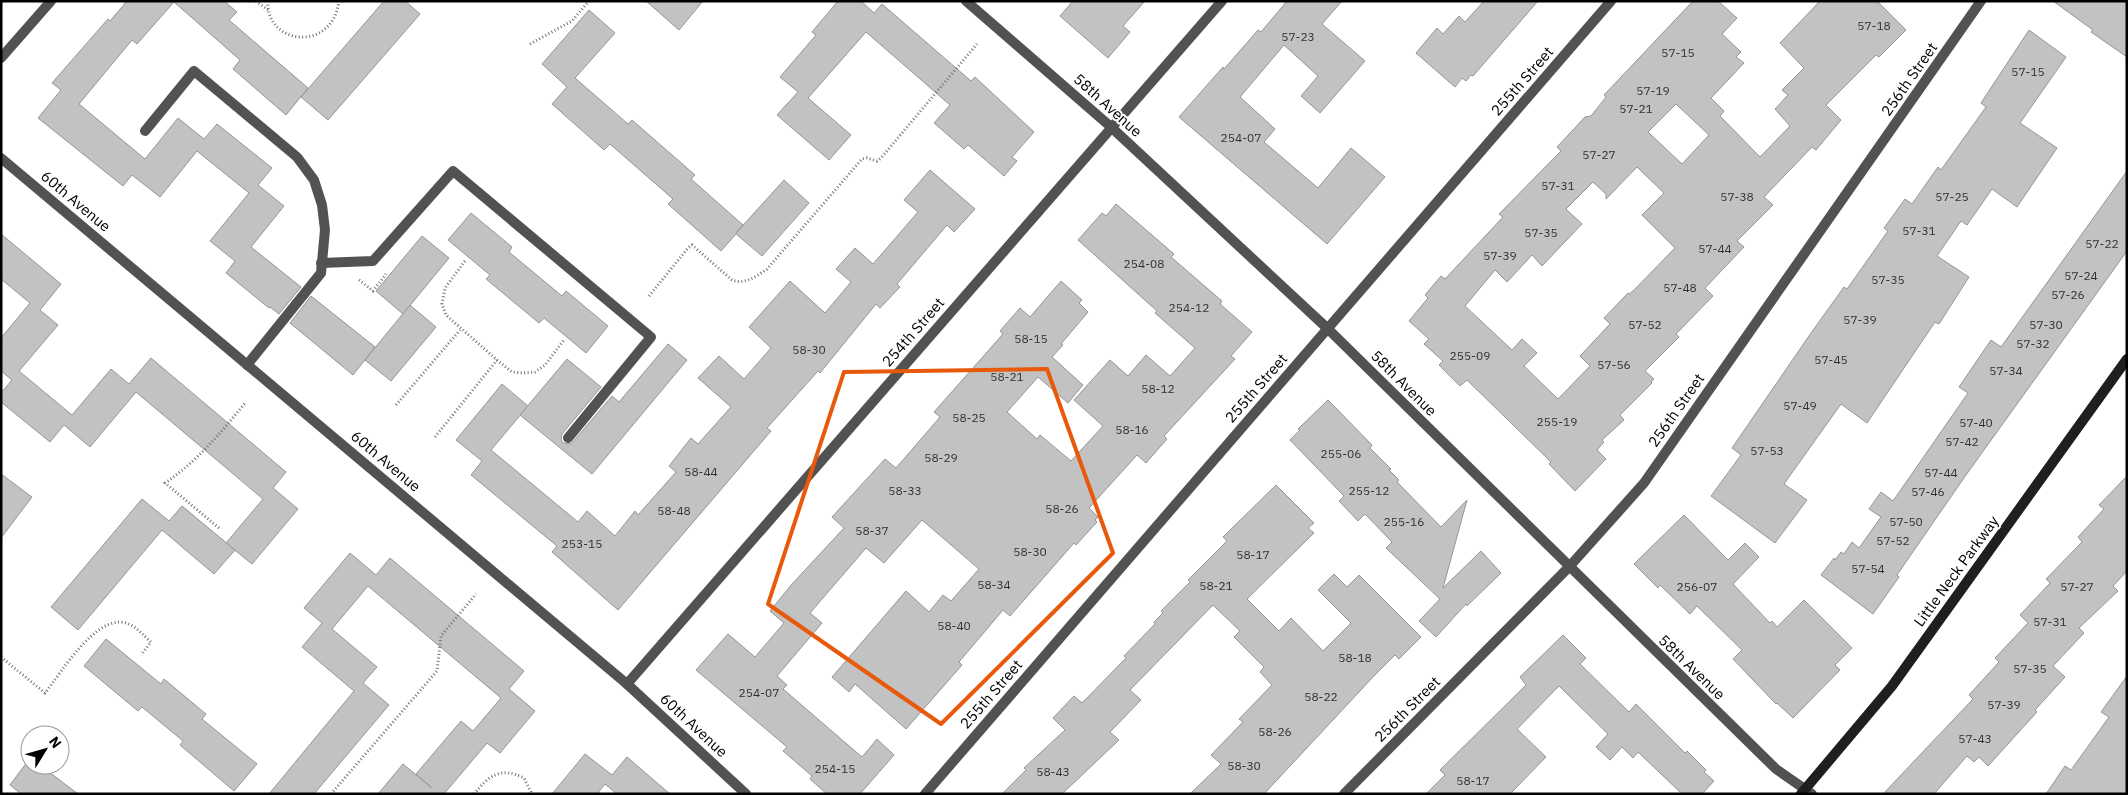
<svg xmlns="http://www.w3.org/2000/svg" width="2128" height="795" viewBox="0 0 2128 795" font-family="'IBM Plex Sans',sans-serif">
	<rect width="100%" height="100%" fill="#fff"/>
	<g fill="#c2c2c2" stroke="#969696" fill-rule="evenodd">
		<path d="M127 1H224L237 12 229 20 308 88 286 115 233 69 240 60 174 2 137 44 132 40 79 104 145 159 178 118 204 139 217 124 272 168 258 185 284 206 251 247 301 287 279 314 270 307 269 308 226 273 235 261 210 241 249 193 197 151 160 197 132 175 123 186 38 118 61 90 52 83 108 19 110 21Z"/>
		<path d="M384 1H405L420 14 328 120 301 97Z"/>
		<path d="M646 1H703L679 30Z"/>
		<path d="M838 1H861L874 13 882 4 971 81 975 77 1034 132 1012 157 1017 161 1004 176 968 145 964 149 934 123 950 105 866 32 808 98 851 135 829 160 777 115 798 92 780 77 816 35 812 32Z"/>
		<path d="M1073 1H1145L1123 26 1130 32 1108 58 1060 16Z"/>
		<path d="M1287 1H1342L1322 24 1365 61 1320 113 1301 96 1318 76 1284 45 1240 97 1275 129 1264 142 1318 188 1351 148 1385 177 1327 244 1179 117 1223 67 1224 69 1258 30 1261 32Z"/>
		<path d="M1484 1H1538L1473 76 1471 75 1466 81 1462 78 1455 87 1416 53 1437 28 1443 34 1459 16 1465 22Z"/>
		<path d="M1693 1H1718L1737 18 1722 34 1741 52 1736 57 1744 63 1711 98 1724 111 1720 116 1760 157 1790 126 1775 109 1788 95 1782 90 1804 68 1780 43 1820 1H1877L1906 30 1879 57 1876 55 1826 105 1841 120 1816 150 1812 147 1764 197 1773 205 1737 241 1744 247 1705 288 1713 296 1676 334 1679 337 1645 371 1654 379 1651 382 1652 383 1620 415 1624 420 1602 440 1604 442 1597 450 1606 459 1575 491 1549 464 1551 462 1467 380 1460 386 1439 365 1443 361 1424 344 1429 339 1409 321 1428 298 1425 295 1441 276 1445 279 1503 217 1499 214 1561 151 1557 147 1585 117 1591 116 1606 97 1604 95ZM1676 104 1709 135 1682 164 1648 132ZM1637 167 1664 193 1642 215 1675 248 1633 291 1629 294 1628 293 1604 318 1610 324 1580 356 1590 366 1558 399 1524 366 1537 353 1522 339 1512 350 1465 306 1495 270 1507 282 1532 255 1542 266 1582 224 1566 209 1593 182 1606 194V199Z"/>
		<path d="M2053 1H2127V57L2091 32 2093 30Z"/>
		<path d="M589 10 615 33 575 78 628 124 632 120 695 175 691 179 743 225 736 233 784 180 809 203 762 256 736 234 721 251 668 204 673 199 610 144 604 150 552 104 567 87 542 64Z"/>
		<path d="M2029 30 2066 57 2020 123 2057 148 2017 207 1992 189 1967 225 1961 221 1937 256 1969 277 1939 324 1935 322 1867 423 1841 404 1784 484 1807 500 1775 543 1711 496 1741 455 1732 448 1811 333 1844 287 1847 289 1888 231 1884 228 1905 199 1912 204 1938 167 1941 170 1986 107 1981 103Z"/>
		<path d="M930 170 975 209 954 232 947 225 897 284 900 287 880 308 876 304 820 373 818 371 767 428 771 431 618 610 552 552 557 546 471 475 482 461 456 440 502 384 528 406 491 450 578 522 587 511 615 536 635 511 638 515 676 472 669 466 691 438 698 444 731 407 698 378 719 356 744 379 771 348 749 327 790 281 825 313 851 282 836 269 855 248 873 264 918 212 904 200Z"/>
		<path d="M2127 171V251L1966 475 1897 575 1899 577 1873 614 1821 575 1834 558 1835 560 1841 552 1844 554 1852 542 1859 548 1881 517 1869 509 1881 492 1893 501 1968 393 1959 387 1991 340 2001 347Z"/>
		<path d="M1116 204 1174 254 1171 257 1222 301 1220 304 1252 332 1231 356 1235 359 1164 436 1167 439 1146 463 1137 455 1089 508 1098 517 1095 520 1097 522 1076 545 1074 543 1010 616 1003 610 959 662 962 665 906 729 855 684 849 692 832 677 906 591 929 612 943 595 951 601 979 569 922 520 884 563 866 548 810 613 822 623 777 676 787 685 783 689 862 757 877 739 894 755 860 794H827L810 779 812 776 783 751 787 747 696 670 728 634 755 657 784 623 770 611 792 584 844 528 832 517 885 459 896 468 940 417 934 412 1003 334 1000 331 1020 308 1030 317 1061 281 1082 300 1079 303 1088 312 1061 344 1063 345 1052 357 1083 385 1068 403 1038 377 1007 412 1037 439 1040 435 1071 461 1103 426 1074 400 1110 360 1128 376 1146 355 1170 376 1195 348 1155 313 1157 311 1078 240 1102 213 1106 216Z"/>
		<path d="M471 213 512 247 509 252 562 296 566 291 608 326 586 353 544 318 539 323 486 279 490 275 448 240Z"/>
		<path d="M1 234 61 284 40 310 58 325 19 371 72 415 111 369 129 384 151 358 286 472 273 488 298 509 252 564 226 543 263 499 136 392 90 447 64 425 50 442 1 402V393L12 380 1 371V338L30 303 1 279Z"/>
		<path d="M422 236 449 258 403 314 376 291Z"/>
		<path d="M311 296 375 347 353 375 290 323Z"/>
		<path d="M410 305 436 327 391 381 365 360Z"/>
		<path d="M668 344 687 360 592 474 520 415 567 359 601 387 562 434 561 440 563 443 571 444 612 396 619 402Z"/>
		<path d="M1328 400 1372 445 1370 448 1391 469 1389 470 1399 480 1397 482 1441 527 1467 500 1443 588 1481 551 1501 573 1467 606 1466 604 1436 637 1419 621 1440 599 1386 548 1392 542 1365 514 1358 521 1339 501 1344 496 1290 440 1300 430 1298 429Z"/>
		<path d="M1 474 32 497 1 538Z"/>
		<path d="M2127 476V571L2113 586 2118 591 2079 628 2084 633 2053 666 2065 677 2035 710 2037 712 1988 766 1979 757 1974 762 1967 756 1934 794H1883L1973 699 1969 695 1999 662 1995 658 2028 623 2020 615 2050 583 2046 579 2082 542 2078 537 2104 509 2099 505Z"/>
		<path d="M1276 485 1314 523 1308 528 1314 533 1247 599 1279 631 1291 618 1323 651 1351 623 1318 590 1334 574 1347 587 1359 575 1421 637 1399 659 1395 655 1373 677 1264 794H1190L1221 764 1211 755 1243 722 1239 719 1272 685 1260 672 1264 667 1234 637 1240 631 1213 605 1130 690 1141 700 1110 732 1119 740 1062 794H1002L1026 770 1024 768 1065 730 1053 718 1074 696 1082 703 1126 658 1124 656 1155 624 1154 622 1163 613 1161 611 1190 582 1188 580 1227 541 1223 537Z"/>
		<path d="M142 499 169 521 182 506 235 550 214 574 162 530 78 630 51 607Z"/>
		<path d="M1684 515 1728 560 1745 543 1759 557 1733 584 1770 623 1772 621 1777 627 1804 600 1852 648 1835 665 1840 670 1793 718 1777 703 1776 704 1733 659 1742 650 1697 606 1690 614 1660 585 1658 588 1634 564Z"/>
		<path d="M350 553 376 575 390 558 524 671 509 689 535 711 500 753 487 743 444 794H378L403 764 432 788 416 774 461 721 473 731 501 698 368 586 332 629 377 667 363 683 389 705 314 794H269L354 691 302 647 322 623 304 608Z"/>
		<path d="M1563 635 1586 658 1580 664 1629 712 1636 704 1685 753 1687 751 1706 770 1704 772 1714 781 1702 794H1682L1638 752 1633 758 1622 747 1610 760 1596 747 1608 734 1559 686 1517 729 1546 757 1510 794H1426L1445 775 1440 770 1526 685 1520 677Z"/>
		<path d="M106 639 161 684 164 679 206 714 202 719 257 764 234 791 180 745 183 741 142 707 138 711 84 666Z"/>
		<path d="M2127 676V794H2046L2065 766 2071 770 2109 717 2101 712Z"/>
		<path d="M585 754 612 775 627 757 670 794H617L605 784 597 794H552Z"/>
		<path d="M30 758V765H40L78 794H21L10 785Z"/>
	</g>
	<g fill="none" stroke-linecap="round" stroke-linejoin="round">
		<g stroke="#747474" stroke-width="3" stroke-dasharray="1 2.5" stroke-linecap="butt">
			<path d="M256 1 268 10"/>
			<path d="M268 1C265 44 332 54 339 1"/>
			<path d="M530 44 572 21 589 1"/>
			<path d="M465 261 445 288 442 304 446 315 497 360 512 372 522 373 535 372 545 365 564 340"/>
			<path d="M359 280 373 291 386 274"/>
			<path d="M649 296 688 248 692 245 732 280C745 285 757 276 767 269L862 159 867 158 877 161 881 158 977 44"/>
			<path d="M396 405 460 330"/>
			<path d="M435 437 497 360"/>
			<path d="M219 528 165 483C198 461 221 432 246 402"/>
			<path d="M1 657 45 693C61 673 96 614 126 623 136 626 144 636 151 642L141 655"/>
			<path d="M331 794 437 671 441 636 476 594"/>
			<path d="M474 794C489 776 500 766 524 778L532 794"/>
		</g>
		<g stroke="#525252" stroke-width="10">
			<path d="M145 131 194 71 297 157 314 180 322 205 325 230 321 273 247 365"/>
			<path d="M321 263 373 261 453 171 651 337 568 438"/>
		</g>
		<g stroke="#525252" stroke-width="10">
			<path d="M966 1 1111 127 1328 329 1776 769 1812 794"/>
			<path d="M1 58 51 1"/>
			<path d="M1 158 627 684 746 794"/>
			<path d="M627 684 1222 1"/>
			<path d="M925 794 1611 1"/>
			<path d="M1344 794 1569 567 1644 483 1981 1"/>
		</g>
		<path stroke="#1f1f1f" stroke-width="10" d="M1801 794 1892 686 2127 359"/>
	</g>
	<path fill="none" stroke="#e8590c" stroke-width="4" stroke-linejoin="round" d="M1047 369 1113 553 941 724 768 604 844 372Z"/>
	<g text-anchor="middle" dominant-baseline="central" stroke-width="4" stroke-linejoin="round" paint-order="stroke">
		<g font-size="12" fill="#303030">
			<text x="1874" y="25">57-18</text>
			<text x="1298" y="36">57-23</text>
			<text x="1678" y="52">57-15</text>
			<text x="2028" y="71">57-15</text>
			<text x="1653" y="90">57-19</text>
			<text x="1636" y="108">57-21</text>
			<text x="1241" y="137">254-07</text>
			<text x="1599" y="154">57-27</text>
			<text x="1558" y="185">57-31</text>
			<text x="1737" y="196">57-38</text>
			<text x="1952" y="196">57-25</text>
			<text x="1919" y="230">57-31</text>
			<text x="1541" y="232">57-35</text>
			<text x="2102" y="243">57-22</text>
			<text x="1715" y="248">57-44</text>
			<text x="1500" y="255">57-39</text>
			<text x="1144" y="263">254-08</text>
			<text x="2081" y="275">57-24</text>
			<text x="1888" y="279">57-35</text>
			<text x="1680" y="287">57-48</text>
			<text x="2068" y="294">57-26</text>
			<text x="1189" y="307">254-12</text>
			<text x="1860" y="319">57-39</text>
			<text x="1645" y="324">57-52</text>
			<text x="2046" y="324">57-30</text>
			<text x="1031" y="338">58-15</text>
			<text x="2033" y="343">57-32</text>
			<text x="809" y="349">58-30</text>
			<text x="1470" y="355">255-09</text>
			<text x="1831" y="359">57-45</text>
			<text x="1614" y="364">57-56</text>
			<text x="2006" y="370">57-34</text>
			<text x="1007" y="376">58-21</text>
			<text x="1158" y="388">58-12</text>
			<text x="1800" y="405">57-49</text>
			<text x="969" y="417">58-25</text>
			<text x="1557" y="421">255-19</text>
			<text x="1976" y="422">57-40</text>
			<text x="1132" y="429">58-16</text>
			<text x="1962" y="441">57-42</text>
			<text x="1767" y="450">57-53</text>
			<text x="1341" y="453">255-06</text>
			<text x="941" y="457">58-29</text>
			<text x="701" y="471">58-44</text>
			<text x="1941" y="472">57-44</text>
			<text x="905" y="490">58-33</text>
			<text x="1369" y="490">255-12</text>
			<text x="1928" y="491">57-46</text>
			<text x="1062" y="508">58-26</text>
			<text x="674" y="510">58-48</text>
			<text x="1404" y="521">255-16</text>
			<text x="1906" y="521">57-50</text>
			<text x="872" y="530">58-37</text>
			<text x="1893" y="540">57-52</text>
			<text x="582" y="543">253-15</text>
			<text x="1030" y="551">58-30</text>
			<text x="1253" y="554">58-17</text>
			<text x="1868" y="568">57-54</text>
			<text x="994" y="584">58-34</text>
			<text x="1216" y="585">58-21</text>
			<text x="1697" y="586">256-07</text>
			<text x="2077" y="586">57-27</text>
			<text x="2050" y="621">57-31</text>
			<text x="954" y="625">58-40</text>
			<text x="1355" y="657">58-18</text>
			<text x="2030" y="668">57-35</text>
			<text x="759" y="692">254-07</text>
			<text x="1321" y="696">58-22</text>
			<text x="2004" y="704">57-39</text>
			<text x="1275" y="731">58-26</text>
			<text x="1975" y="738">57-43</text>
			<text x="1244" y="765">58-30</text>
			<text x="835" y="768">254-15</text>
			<text x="1053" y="771">58-43</text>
			<text x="1473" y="780">58-17</text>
		</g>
		<g font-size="15" fill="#000" stroke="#fff">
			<text transform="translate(1909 79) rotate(-55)">256th Street</text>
			<text transform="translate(1522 81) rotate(-49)">255th Street</text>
			<text transform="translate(1108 105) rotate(42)">58th Avenue</text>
			<text transform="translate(76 201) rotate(40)">60th Avenue</text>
			<text transform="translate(913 332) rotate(-49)">254th Street</text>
			<text transform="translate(1404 383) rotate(45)">58th Avenue</text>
			<text transform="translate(1256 388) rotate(-49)">255th Street</text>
			<text transform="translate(1676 410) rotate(-55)">256th Street</text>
			<text transform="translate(386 461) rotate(40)">60th Avenue</text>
			<text transform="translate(1956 571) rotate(-54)">Little Neck Parkway</text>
			<text transform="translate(1692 667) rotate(44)">58th Avenue</text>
			<text transform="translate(991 694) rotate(-49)">255th Street</text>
			<text transform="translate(1407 709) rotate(-45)">256th Street</text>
			<text transform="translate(694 725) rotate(43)">60th Avenue</text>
		</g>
	</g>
	<rect width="2128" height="795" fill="none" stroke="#000000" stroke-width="5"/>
	<g transform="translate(45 750) rotate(53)"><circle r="24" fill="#ffffff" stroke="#999999"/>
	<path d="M0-4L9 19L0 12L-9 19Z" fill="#000000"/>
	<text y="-8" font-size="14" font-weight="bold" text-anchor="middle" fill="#000000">N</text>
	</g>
</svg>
